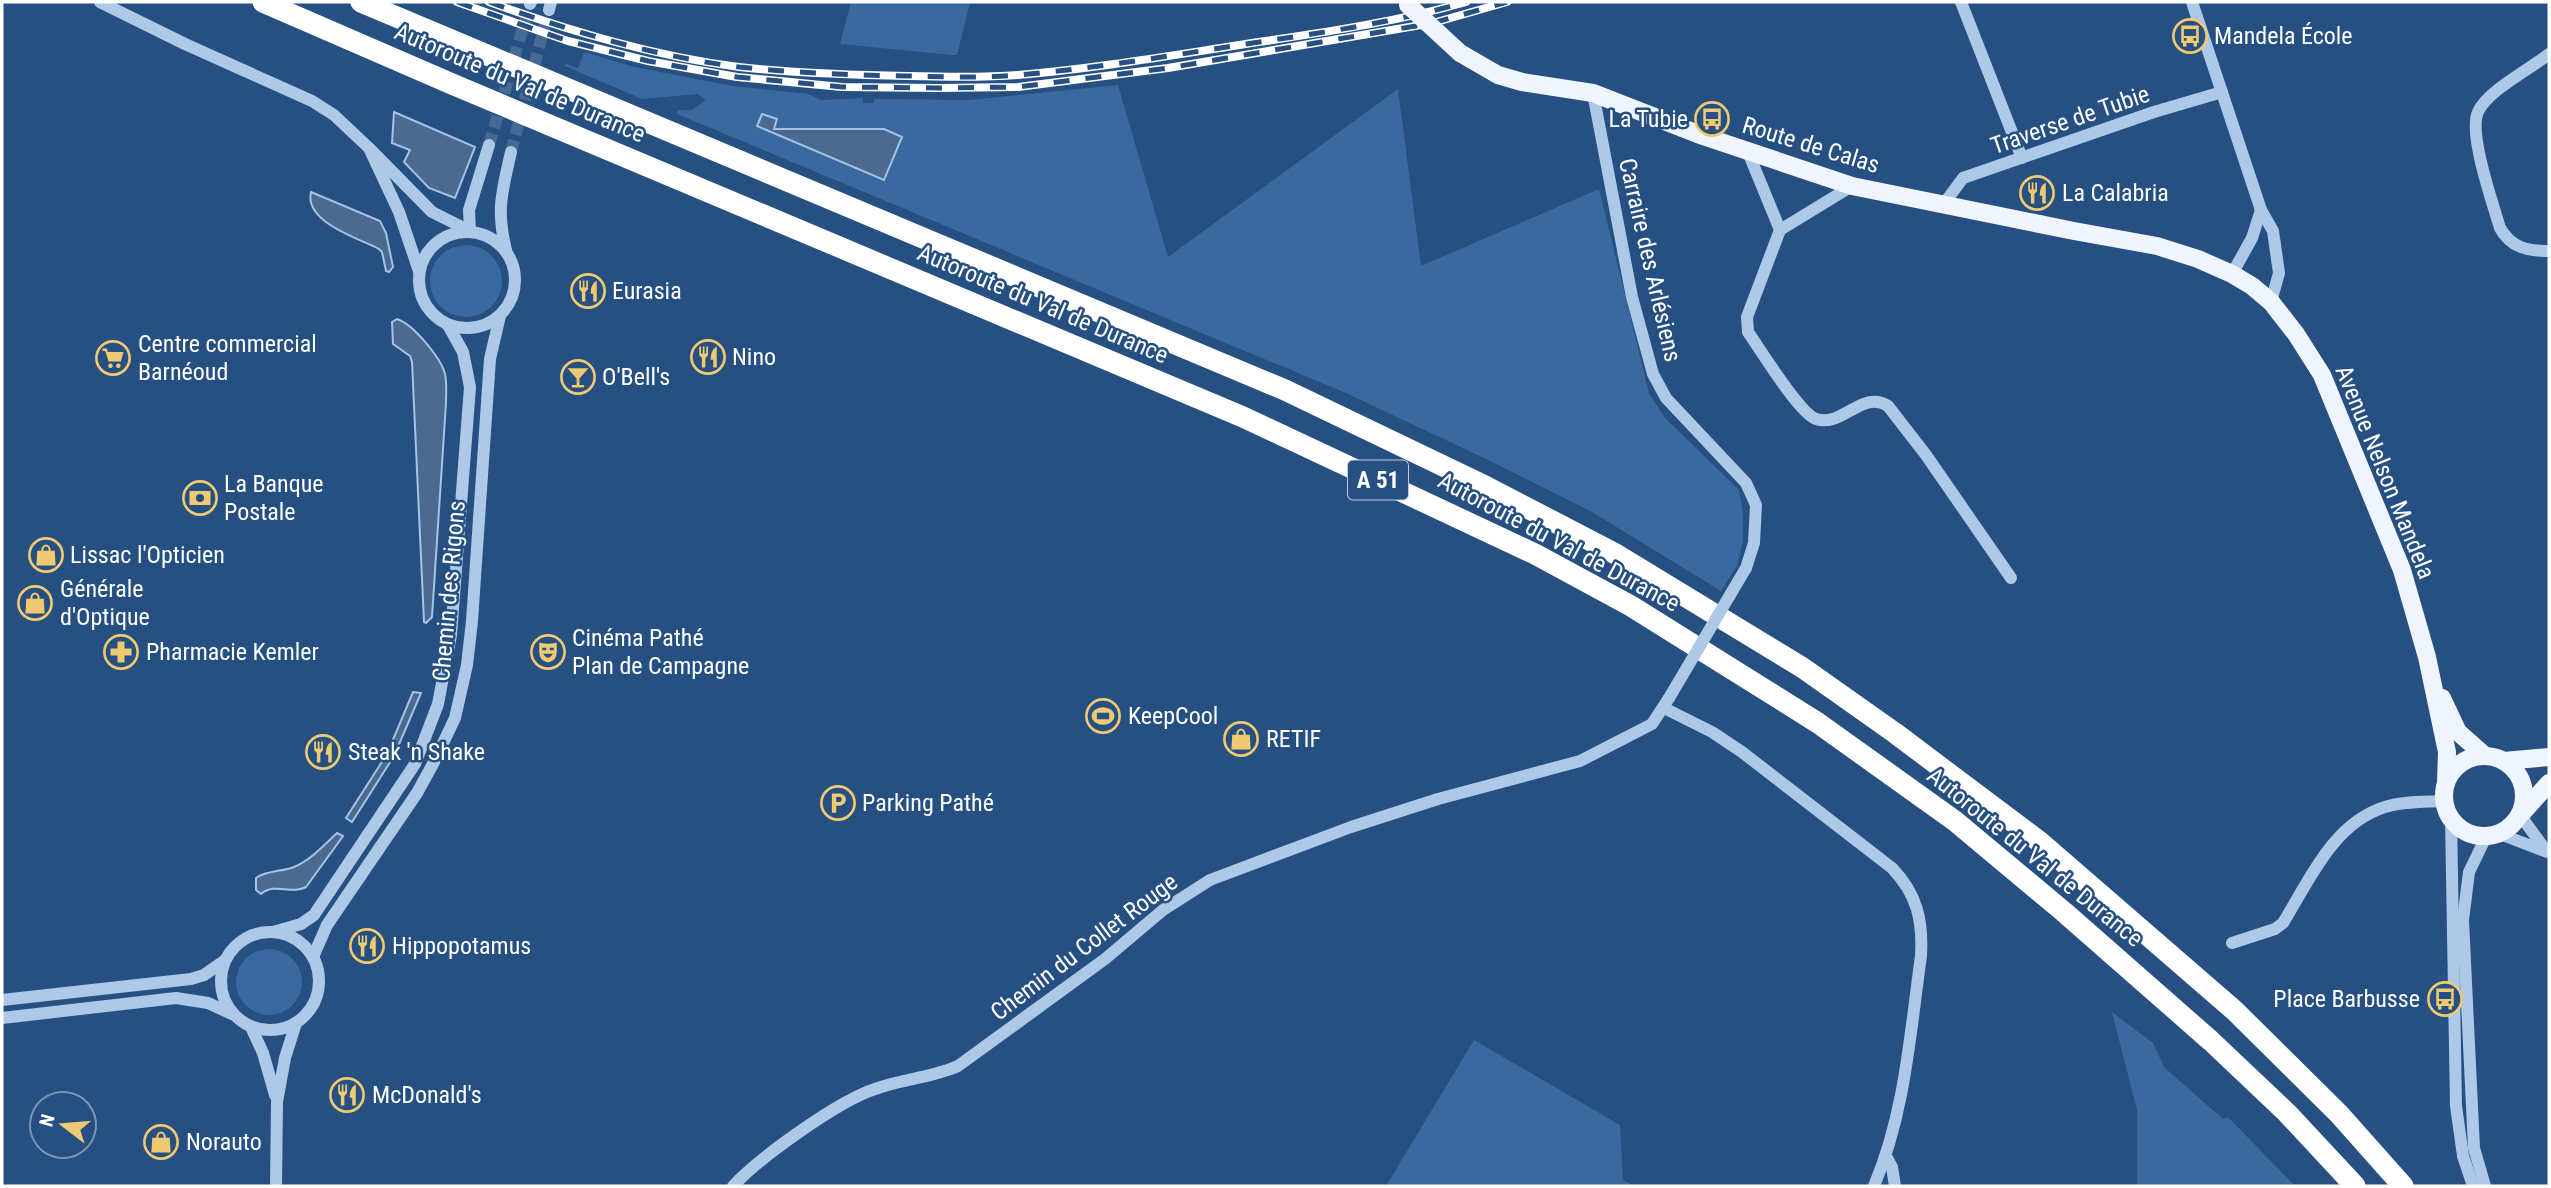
<svg xmlns="http://www.w3.org/2000/svg" width="2551" height="1188" viewBox="0 0 2551 1188" font-family="'Roboto Condensed',sans-serif">
	<rect width="100%" height="100%" fill="#264f82"/>
	<g fill="#3a699f">
		<path d="M851 2H970L957 55H952L840 44Z"/>
		<path d="M584 52 634 67 733 86 809 94 821 100 863 98V103H874V99L969 100 1118 85 1168 257 1398 89 1421 266 1599 189 1649 393 1665 418 1739 490 1743 512V541L1737 566 1721 591 1592 512 1486 459 1346 393 677 114 678 110H692L706 100 697 94 642 99 565 66 566 64 578 68Z"/>
		<circle cx="466" cy="281" r="36"/>
		<circle cx="269" cy="982" r="33"/>
		<path d="M2112 1012 2153 1043 2164 1067 2223 1119 2228 1117 2295 1186H2133L2137 1184V1110Z"/>
		<path d="M1474 1040 1620 1125 1623 1180 1634 1186H1386Z"/>
	</g>
	<g fill="#4c6a8e" stroke="#a3c3e7" stroke-width="2">
		<path d="M394 112 475 147 455 198 429 188 404 162 410 150 392 143Z"/>
		<path d="M762 114 777 119 774 129H884L902 137 884 180 757 126Z"/>
		<path d="M311 192 380 221 386 233 393 267 389 272 386 271 382 252 379 249C358 238 304 222 311 192Z"/>
		<path d="M397 319C413 324 441 358 445 374 447 383 446 394 446 403L432 617 426 623 424 622 412 362 410 356 393 344 392 322Z"/>
		<path d="M413 692 421 693 394 756 352 822 346 818 387 754Z"/>
		<path d="M337 833 343 836 306 887C291 895 275 882 261 894L256 890V878C267 870 282 872 294 867 311 860 324 845 337 833Z"/>
	</g>
	<g fill="none" stroke-linecap="round" stroke-linejoin="round">
		<g stroke="#476995" stroke-width="12" stroke-dasharray="12 6" stroke-linecap="butt">
			<path d="M489 145 530 4"/>
			<path d="M511 152 549 10"/>
		</g>
		<g stroke="#aec8e7" stroke-width="12">
			<path d="M100 2 185 44 312 101 334 115 369 148"/>
			<path d="M1961 2 2022 158"/>
			<path d="M2192 2 2261 210 2273 231 2279 273 2271 302"/>
			<path d="M530 4 531 2"/>
			<path d="M549 10 551 2"/>
			<path d="M2549 54C2530 69 2487 91 2478 112 2468 133 2493 204 2500 228 2511 248 2528 251 2549 251"/>
			<path d="M1593 93 1632 297 1653 374 1666 398 1746 483 1756 505 1754 543 1746 568"/>
			<path d="M1748 152 1780 230"/>
			<path d="M1852 186 1780 230 1747 317 1748 332C1760 349 1799 413 1816 419 1842 428 1863 389 1888 406L1926 455 2011 578"/>
			<path d="M1943 205 1963 178 2154 112 2222 92"/>
			<circle cx="467" cy="280" r="48"/>
			<path d="M506 250C496 210 502 192 511 152"/>
			<path d="M419 271 399 212 369 148 432 212 470 231 469 210 489 145"/>
			<path d="M2232 274 2252 238 2261 210"/>
			<path d="M1664 708 1712 732 1742 752 1892 868C1917 894 1923 920 1921 956 1910 1034 1905 1113 1874 1186"/>
			<path d="M2451 818 2456 1106 2463 1156 2473 1186"/>
			<path d="M2500 834 2547 852 2520 815"/>
			<circle cx="270" cy="981" r="49"/>
			<path d="M273 932 301 924 314 915 415 764 438 704 451 635 470 387 463 352 448 325"/>
			<path d="M2232 943 2275 929 2283 923C2309 881 2333 823 2385 807 2403 801 2425 802 2444 801"/>
			<path d="M313 957 327 925 417 793 434 762 455 718 467 665 472 621 490 359 500 316"/>
			<path d="M2 1000 191 979 204 975 224 961"/>
			<path d="M2 1018 176 998 208 1003 232 1014"/>
			<path d="M251 1027 263 1053 275 1095"/>
			<path d="M1886 1156 1892 1167 1895 1186"/>
			<path d="M276 1186 277 1102 285 1058 296 1023"/>
			<path d="M733 1186C759 1158 838 1101 875 1089 902 1079 931 1078 958 1066L1105 959 1163 910 1210 880 1351 827 1438 799 1580 761 1652 724 1669 698"/>
			<path d="M2485 1186 2474 1148 2463 920 2469 872 2486 837"/>
		</g>
		<g stroke="#f0f5fd" stroke-width="18">
			<path d="M1460 53 1498 75 1522 82 1593 93 1703 136 1852 186 2074 231 2157 246 2198 259 2232 274 2252 286 2271 302 2296 334 2322 375 2402 570 2427 657 2447 752 2446 782"/>
			<path d="M2442 698 2458 732 2484 755"/>
			<circle cx="2484" cy="796" r="40"/>
			<path d="M2504 761 2549 757"/>
			<path d="M2523 812 2549 783"/>
		</g>
		<g stroke="#fff" stroke-width="21">
			<path d="M263 2 452 84 1243 417 1535 554 1631 606 1818 723 1955 821 2064 912 2211 1041 2287 1113 2355 1186"/>
			<path d="M361 2 1285 390 1485 486 1614 553 1803 668 1895 733 2040 842 2235 1011 2339 1114 2403 1186"/>
		</g>
		<g stroke="#fff" stroke-width="8">
			<g id="rail">
				<path d="M457 2 568 41 648 61 737 77 842 87 938 88 1018 87 1168 68 1433 23 1507 2"/>
				<path d="M489 2C570 31 653 56 739 67 795 73 851 75 908 76 944 77 982 78 1018 75 1090 69 1162 57 1233 46 1311 34 1390 24 1466 2"/>
			</g>
		</g>
		<use href="#rail" stroke="#264f82" stroke-width="5" stroke-dasharray="16" stroke-linecap="butt"/>
		<path stroke="#aec8e7" stroke-width="12" d="M1669 698 1746 568"/>
		<path stroke="#f0f5fd" stroke-width="18" d="M1408 5 1460 53"/>
	</g>
	<defs>
		<g id="bus-ring" transform="scale(1.75)"><circle r="9.5" fill="#264f82" stroke="#f0ca73" stroke-width="1.5"/><path d="M-5-6H5V4H4V6H2V4H-2V6H-4V4H-5ZM-3.5-4V0h7V-4ZM-3.5 1.2v1.5H-2V1.2ZM2 1.2v1.5H3.5V1.2Z" fill="#f0ca73"/></g>
		<g id="restaurant-ring" transform="scale(1.75)"><circle r="9.5" fill="#264f82" stroke="#f0ca73" stroke-width="1.5"/><path d="M-5-6h1v4h1v-4h1v4h1v-4h1v5L-1.5 .5V6h-2V.5L-5-1ZM5-6V6H3V1.5H1.5Q1.5-4 5-6Z" fill="#f0ca73"/></g>
		<g id="supermarket-ring" transform="scale(1.75)"><circle r="9.5" fill="#264f82" stroke="#f0ca73" stroke-width="1.5"/><path d="M-6-5.5h2.5l.6 2H6L4.5 2H-2.5L-4.4-4H-6ZM-1.5 3.2a1.3 1.3 0 1 0 .1 0ZM3 3.2a1.3 1.3 0 1 0 .1 0Z" fill="#f0ca73"/></g>
		<g id="bar-ring" transform="scale(1.75)"><circle r="9.5" fill="#264f82" stroke="#f0ca73" stroke-width="1.5"/><path d="M-6-5H6L.8 .8V4.5H3.5V6h-7V4.5H-.8V.8Z" fill="#f0ca73"/></g>
		<g id="bank-ring" transform="scale(1.75)"><circle r="9.5" fill="#264f82" stroke="#f0ca73" stroke-width="1.5"/><path d="M-6-4H6V4H-6ZM0-2.3a2.3 2.3 0 1 0 0 4.6a2.3 2.3 0 1 0 0-4.6Z" fill="#f0ca73"/></g>
		<g id="shop-ring" transform="scale(1.75)"><circle r="9.5" fill="#264f82" stroke="#f0ca73" stroke-width="1.5"/><path d="M-5-2.5h2.3a2.7 3.5 0 0 1 5.4 0H5L5.5 6h-11ZM-1.5-2.5h3a1.5 2.3 0 0 0-3 0Z" fill="#f0ca73"/></g>
		<g id="pharmacy-ring" transform="scale(1.75)"><circle r="9.5" fill="#264f82" stroke="#f0ca73" stroke-width="1.5"/><path d="M-2-6h4v4h4v4h-4v4h-4v-4h-4v-4h4Z" fill="#f0ca73"/></g>
		<g id="theatre-ring" transform="scale(1.75)"><circle r="9.5" fill="#264f82" stroke="#f0ca73" stroke-width="1.5"/><path d="M-5-5.5Q0-4 5-5.5V0Q5 5 0 6Q-5 5-5 0ZM-3.3-2.5H-1v1.5H-3.3ZM1-2.5H3.3v1.5H1ZM-2.8 1Q0 5.5 2.8 1Z" fill="#f0ca73"/></g>
		<g id="stadium-ring" transform="scale(1.75)"><circle r="9.5" fill="#264f82" stroke="#f0ca73" stroke-width="1.5"/><path d="M0-5a6.5 5 0 1 0 0 10a6.5 5 0 1 0 0-10ZM-3.5-1.8h7v3.6h-7Z" fill="#f0ca73"/></g>
		<g id="parking-ring" transform="scale(1.75)"><circle r="9.5" fill="#264f82" stroke="#f0ca73" stroke-width="1.5"/><path d="M-3.5-5.5H1a3.5 3.5 0 0 1 0 7H-1V5.5H-3.5ZM-1-3.4V-.6H.8a1.4 1.4 0 0 0 0-2.8Z" fill="#f0ca73"/></g>
	</defs>
	<g fill-rule="evenodd">
		<use href="#bus-ring" x="2190" y="36"/>
		<use href="#bus-ring" x="1712" y="119"/>
		<use href="#restaurant-ring" x="2037" y="193"/>
		<use href="#restaurant-ring" x="588" y="291"/>
		<use href="#restaurant-ring" x="708" y="357"/>
		<use href="#supermarket-ring" x="113" y="358"/>
		<use href="#bar-ring" x="578" y="377"/>
		<use href="#bank-ring" x="200" y="498"/>
		<use href="#shop-ring" x="46" y="555"/>
		<use href="#shop-ring" x="35" y="603"/>
		<use href="#pharmacy-ring" x="121" y="652"/>
		<use href="#theatre-ring" x="548" y="652"/>
		<use href="#stadium-ring" x="1103" y="716"/>
		<use href="#shop-ring" x="1241" y="739"/>
		<use href="#restaurant-ring" x="323" y="752"/>
		<use href="#parking-ring" x="838" y="803"/>
		<use href="#restaurant-ring" x="367" y="946"/>
		<use href="#bus-ring" x="2445" y="999"/>
		<use href="#restaurant-ring" x="347" y="1095"/>
		<use href="#shop-ring" x="161" y="1142"/>
	</g>
	<g text-anchor="middle" dominant-baseline="central" stroke-width="5" stroke-linejoin="round" paint-order="stroke">
		<rect fill="#264f82" stroke="#becada" stroke-width="2" x="1348" y="460.5" width="60" height="39" rx="5"/>
		<g font-size="23" font-weight="bold" fill="#fff">
			<text x="1378" y="480">A 51</text>
		</g>
		<g font-size="24" fill="#fff" stroke="#264f82" text-anchor="start">
			<text x="2214" y="36">Mandela École</text>
			<text x="1688" y="119" text-anchor="end">La Tubie</text>
			<text x="2062" y="193">La Calabria</text>
			<text x="612" y="291">Eurasia</text>
			<text x="138" y="344">Centre commercial<tspan x="138" dy="28">Barnéoud</tspan></text>
			<text x="732" y="357">Nino</text>
			<text x="602" y="377">O'Bell's</text>
			<text x="224" y="484">La Banque<tspan x="224" dy="28">Postale</tspan></text>
			<text x="70" y="555">Lissac l'Opticien</text>
			<text x="60" y="589">Générale<tspan x="60" dy="28">d'Optique</tspan></text>
			<text x="572" y="638">Cinéma Pathé<tspan x="572" dy="28">Plan de Campagne</tspan></text>
			<text x="146" y="652">Pharmacie Kemler</text>
			<text x="1128" y="716">KeepCool</text>
			<text x="1266" y="739">RETIF</text>
			<text x="348" y="752">Steak 'n Shake</text>
			<text x="862" y="803">Parking Pathé</text>
			<text x="392" y="946">Hippopotamus</text>
			<text x="2420" y="999" text-anchor="end">Place Barbusse</text>
			<text x="372" y="1095">McDonald's</text>
			<text x="186" y="1142">Norauto</text>
		</g>
		<g font-size="24" fill="#fff" stroke="#264f82">
			<text transform="translate(520 83) rotate(23)">Autoroute du Val de Durance</text>
			<text transform="translate(2070 120) rotate(-19)">Traverse de Tubie</text>
			<text transform="translate(1811 145) rotate(17)">Route de Calas</text>
			<text transform="translate(1650 260) rotate(77)">Carraire des Arlésiens</text>
			<text transform="translate(1043 304) rotate(23)">Autoroute du Val de Durance</text>
			<text transform="translate(2385 472) rotate(68)">Avenue Nelson Mandela</text>
			<text transform="translate(1559 542) rotate(28)">Autoroute du Val de Durance</text>
			<text transform="translate(449 591) rotate(-85)">Chemin des Rigons</text>
			<text transform="translate(2035 857) rotate(39)">Autoroute du Val de Durance</text>
			<text transform="translate(1084 947) rotate(-37)">Chemin du Collet Rouge</text>
		</g>
	</g>
	<rect width="2551" height="1188" fill="none" stroke="#ffffff" stroke-width="7"/>
	<g transform="translate(63 1125) rotate(286)"><circle r="33" fill="#264f82" stroke="#7d95b4" stroke-width="2"/>
	<path d="M0-5L12 26L0 18L-12 26Z" fill="#f0ca73"/>
	<text y="-10" font-size="19" font-weight="bold" text-anchor="middle" fill="#ffffff">N</text>
	</g>
</svg>
